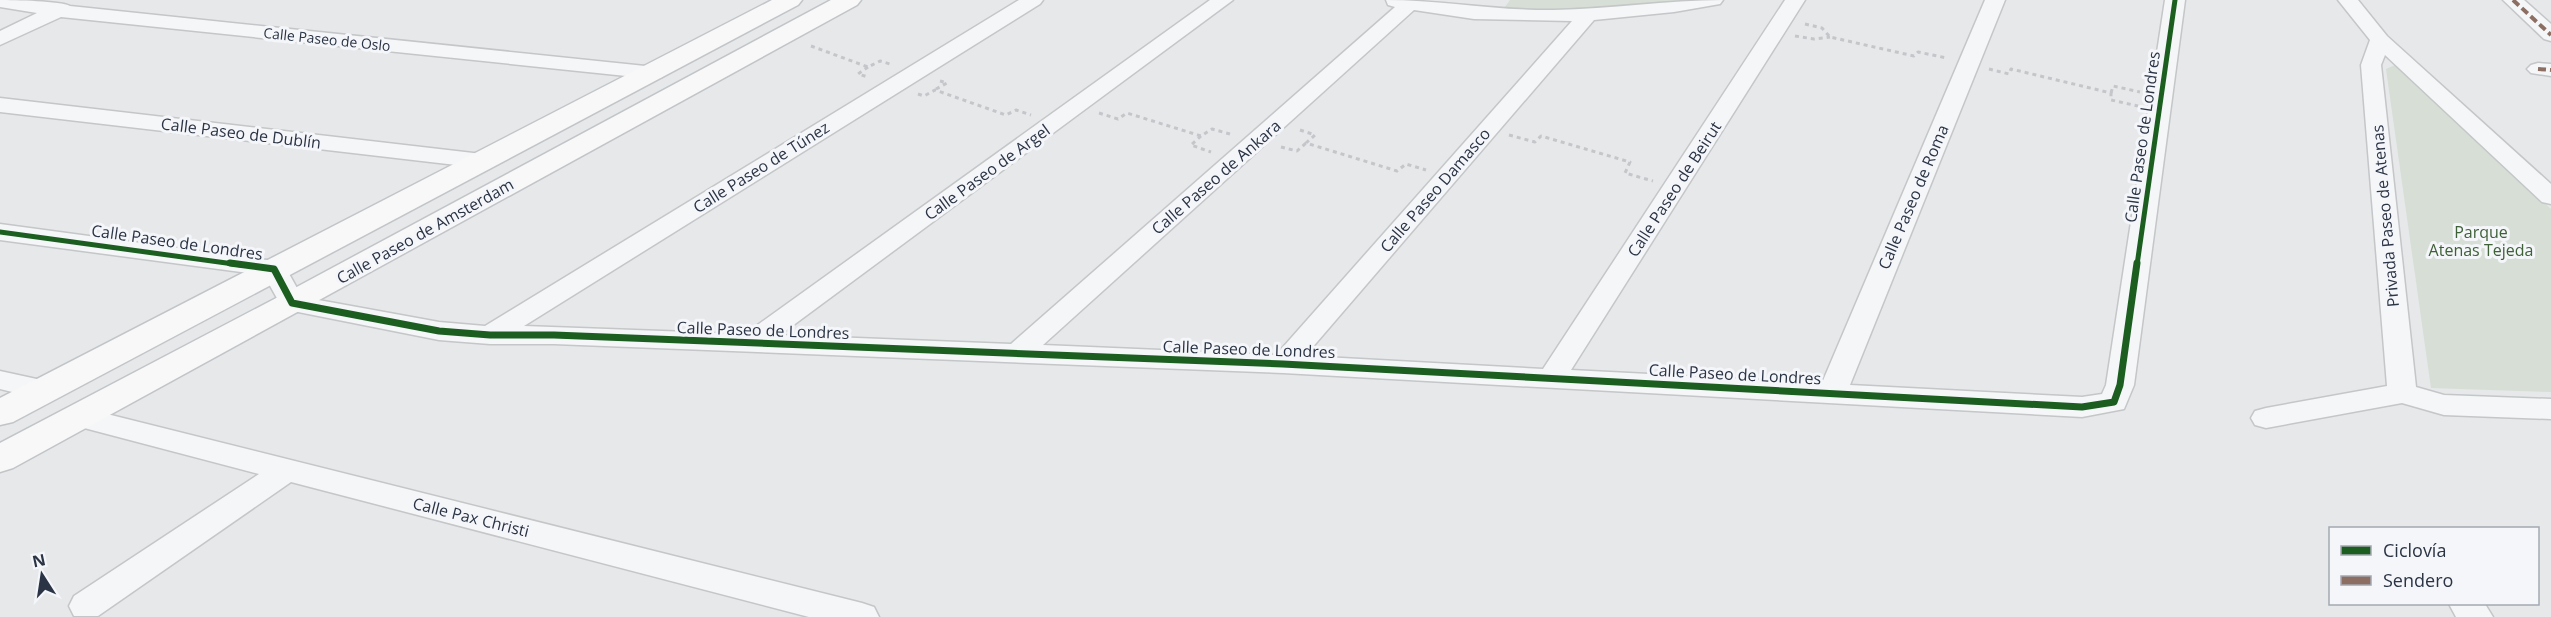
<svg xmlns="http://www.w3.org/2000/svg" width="2551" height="617" viewBox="0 0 2551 617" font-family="'Open Sans',sans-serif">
	<rect width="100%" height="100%" fill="#e6e8ea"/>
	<g fill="#d6ded6">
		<path d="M1510 0H1694L1565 12 1505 7Z"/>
		<path d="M2395 65 2551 209V392L2431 388 2386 69Z"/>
	</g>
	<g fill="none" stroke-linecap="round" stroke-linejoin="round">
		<g stroke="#c4c6c8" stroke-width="3">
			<g id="minor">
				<path d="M0 0C14 0 61 1 70 6L655 67 662 69 666 73 662 77 655 79 61 17 0 45V31L37 13 0 7Z"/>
				<path d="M1019 0H1043L1040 4 524 326 745 334 1210 0H1233L780 335 1011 344 1395 7 1388 5 1386 0C1442 0 1497 11 1554 10 1611 9 1666 0 1723 0L1720 4 1674 12 1594 20 1305 356 1543 369 1785 0H1805L1571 370 1822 383 1985 0H2005L1850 385 2082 397 2102 394 2106 385 2165 0H2185L2134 385 2124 409 2082 417 1283 373 554 344H490L439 340 283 309 264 275 0 240V224L274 261 283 263 302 297 439 322 485 326ZM1414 10 1474 19 1572 21 1276 355 1043 345Z"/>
				<path d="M2338 0H2358L2387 36 2551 184V204L2542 202 2385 55 2381 65 2416 387 2444 395 2551 399V419L2444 415 2402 403 2266 428 2255 425 2251 418 2255 411 2266 408 2387 386 2361 65 2370 40Z"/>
				<path d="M2503 0H2524L2551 24V41L2544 39Z"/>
				<path d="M2538 63 2551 64V76L2531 73 2527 69 2531 65Z"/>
				<path d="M0 98 482 154 490 156 494 161 490 166 482 168 0 112Z"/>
				<path d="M0 371 55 383 60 390 55 397 45 400 0 389Z"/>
				<path d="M79 407 862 603 874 607 879 617H809L291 482 98 616H74L69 606 74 596 259 474 69 424 64 417 69 410Z"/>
				<path d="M2449 604H2485L2493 617H2456Z"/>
			</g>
		</g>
		<g stroke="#c2c5c8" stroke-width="3">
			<g id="major">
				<path d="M772 0H802L798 5 13 422 0 425V398Z"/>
				<path d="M831 0H861L857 5 13 468 0 472V443L280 296Z"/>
			</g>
		</g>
		<g stroke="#c5c6ca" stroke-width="3" stroke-dasharray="4 4" stroke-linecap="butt">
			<path d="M1805 24 1822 28 1830 37 1914 56 1918 52 1947 58"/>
			<path d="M1795 36 1814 39 1830 37"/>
			<path d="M811 46 868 67 880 61 890 64"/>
			<path d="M868 67 858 74 868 77"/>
			<path d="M1989 69 2009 74 2011 69 2111 93V100L2138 106"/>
			<path d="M936 89 947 83 940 81"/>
			<path d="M2111 93 2113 86 2140 92"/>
			<path d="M918 94 924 96 935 90 1006 115 1016 110 1031 115"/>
			<path d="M1099 113 1118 119 1127 113 1201 136 1212 129 1230 134"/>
			<path d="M1300 130 1315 135 1306 143 1397 171 1406 164 1426 170"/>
			<path d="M1509 135 1535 142 1541 136 1630 162 1625 173 1653 181"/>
			<path d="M1201 136 1191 145 1211 152"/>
			<path d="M1281 147 1297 151 1306 143"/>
		</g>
		<use href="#minor" fill="#f5f6f7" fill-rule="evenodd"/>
		<use href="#major" fill="#f8f8f8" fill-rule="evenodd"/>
		<g stroke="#8d6e63" stroke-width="4" stroke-dasharray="8 4" stroke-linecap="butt">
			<path d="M2513 0 2551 35"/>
			<path d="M2538 69 2551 70"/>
		</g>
		<g stroke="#f4f6f9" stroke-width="8">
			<g id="cycleway-far1">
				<path d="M0 232 241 265"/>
				<path d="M2137 265 2175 0"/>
			</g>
		</g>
		<g stroke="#f4f6f9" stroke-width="10">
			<path id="cycleway" d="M230 263 274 269 292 303 439 331 490 335H554L1283 364 2082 407 2114 402 2120 385 2137 263"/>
		</g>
		<use href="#cycleway-far1" stroke="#1b5e20" stroke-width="5"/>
		<use href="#cycleway" stroke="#1b5e20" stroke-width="7"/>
	</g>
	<g text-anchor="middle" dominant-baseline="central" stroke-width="6" stroke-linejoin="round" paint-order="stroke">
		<g font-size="14" fill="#2b3445" stroke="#f4f6f9">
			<text transform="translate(327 39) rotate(6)">Calle Paseo de Oslo</text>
		</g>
		<g font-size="16" fill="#2b3445" stroke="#f4f6f9">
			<text transform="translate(241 133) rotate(7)">Calle Paseo de Dublín</text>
			<text transform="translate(2142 137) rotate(-82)">Calle Paseo de Londres</text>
			<text transform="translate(761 167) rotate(-32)">Calle Paseo de Túnez</text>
			<text transform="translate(987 172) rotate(-36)">Calle Paseo de Argel</text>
			<text transform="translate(1216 177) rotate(-41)">Calle Paseo de Ankara</text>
			<text transform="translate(1674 189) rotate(-57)">Calle Paseo de Beirut</text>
			<text transform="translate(1435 190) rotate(-49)">Calle Paseo Damasco</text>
			<text transform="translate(1913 197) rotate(-67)">Calle Paseo de Roma</text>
			<text transform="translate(2385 216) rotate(-95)">Privada Paseo de Atenas</text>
			<text transform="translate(425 231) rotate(-29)">Calle Paseo de Amsterdam</text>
			<text transform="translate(177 242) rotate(8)">Calle Paseo de Londres</text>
			<text transform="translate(763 330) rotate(2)">Calle Paseo de Londres</text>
			<text transform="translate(1249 349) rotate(2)">Calle Paseo de Londres</text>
			<text transform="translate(1735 374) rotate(3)">Calle Paseo de Londres</text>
			<text transform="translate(471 517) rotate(14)">Calle Pax Christi</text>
		</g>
		<g font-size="16" fill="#3f6138" stroke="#f4f6f9">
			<text x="2481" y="232">Parque<tspan x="2481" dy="18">Atenas Tejeda</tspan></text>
		</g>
	</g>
	<rect x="2329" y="527" width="210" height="78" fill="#f4f6f9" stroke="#a4a8b1" stroke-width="1.5"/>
	<rect x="2341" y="546" width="30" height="9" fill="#1b5e20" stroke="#a4a8b1" stroke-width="1.5"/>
	<text x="2383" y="557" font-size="18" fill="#2b3445">Ciclovía</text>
	<rect x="2341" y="576" width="30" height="9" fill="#8d6e63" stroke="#a4a8b1" stroke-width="1.5"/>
	<text x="2383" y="587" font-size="18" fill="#2b3445">Sendero</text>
	<g transform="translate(42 575) rotate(348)" stroke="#f4f6f9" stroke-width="4.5" paint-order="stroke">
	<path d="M0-4.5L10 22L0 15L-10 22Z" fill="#2b3445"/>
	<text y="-9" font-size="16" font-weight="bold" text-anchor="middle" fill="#2b3445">N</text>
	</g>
</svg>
